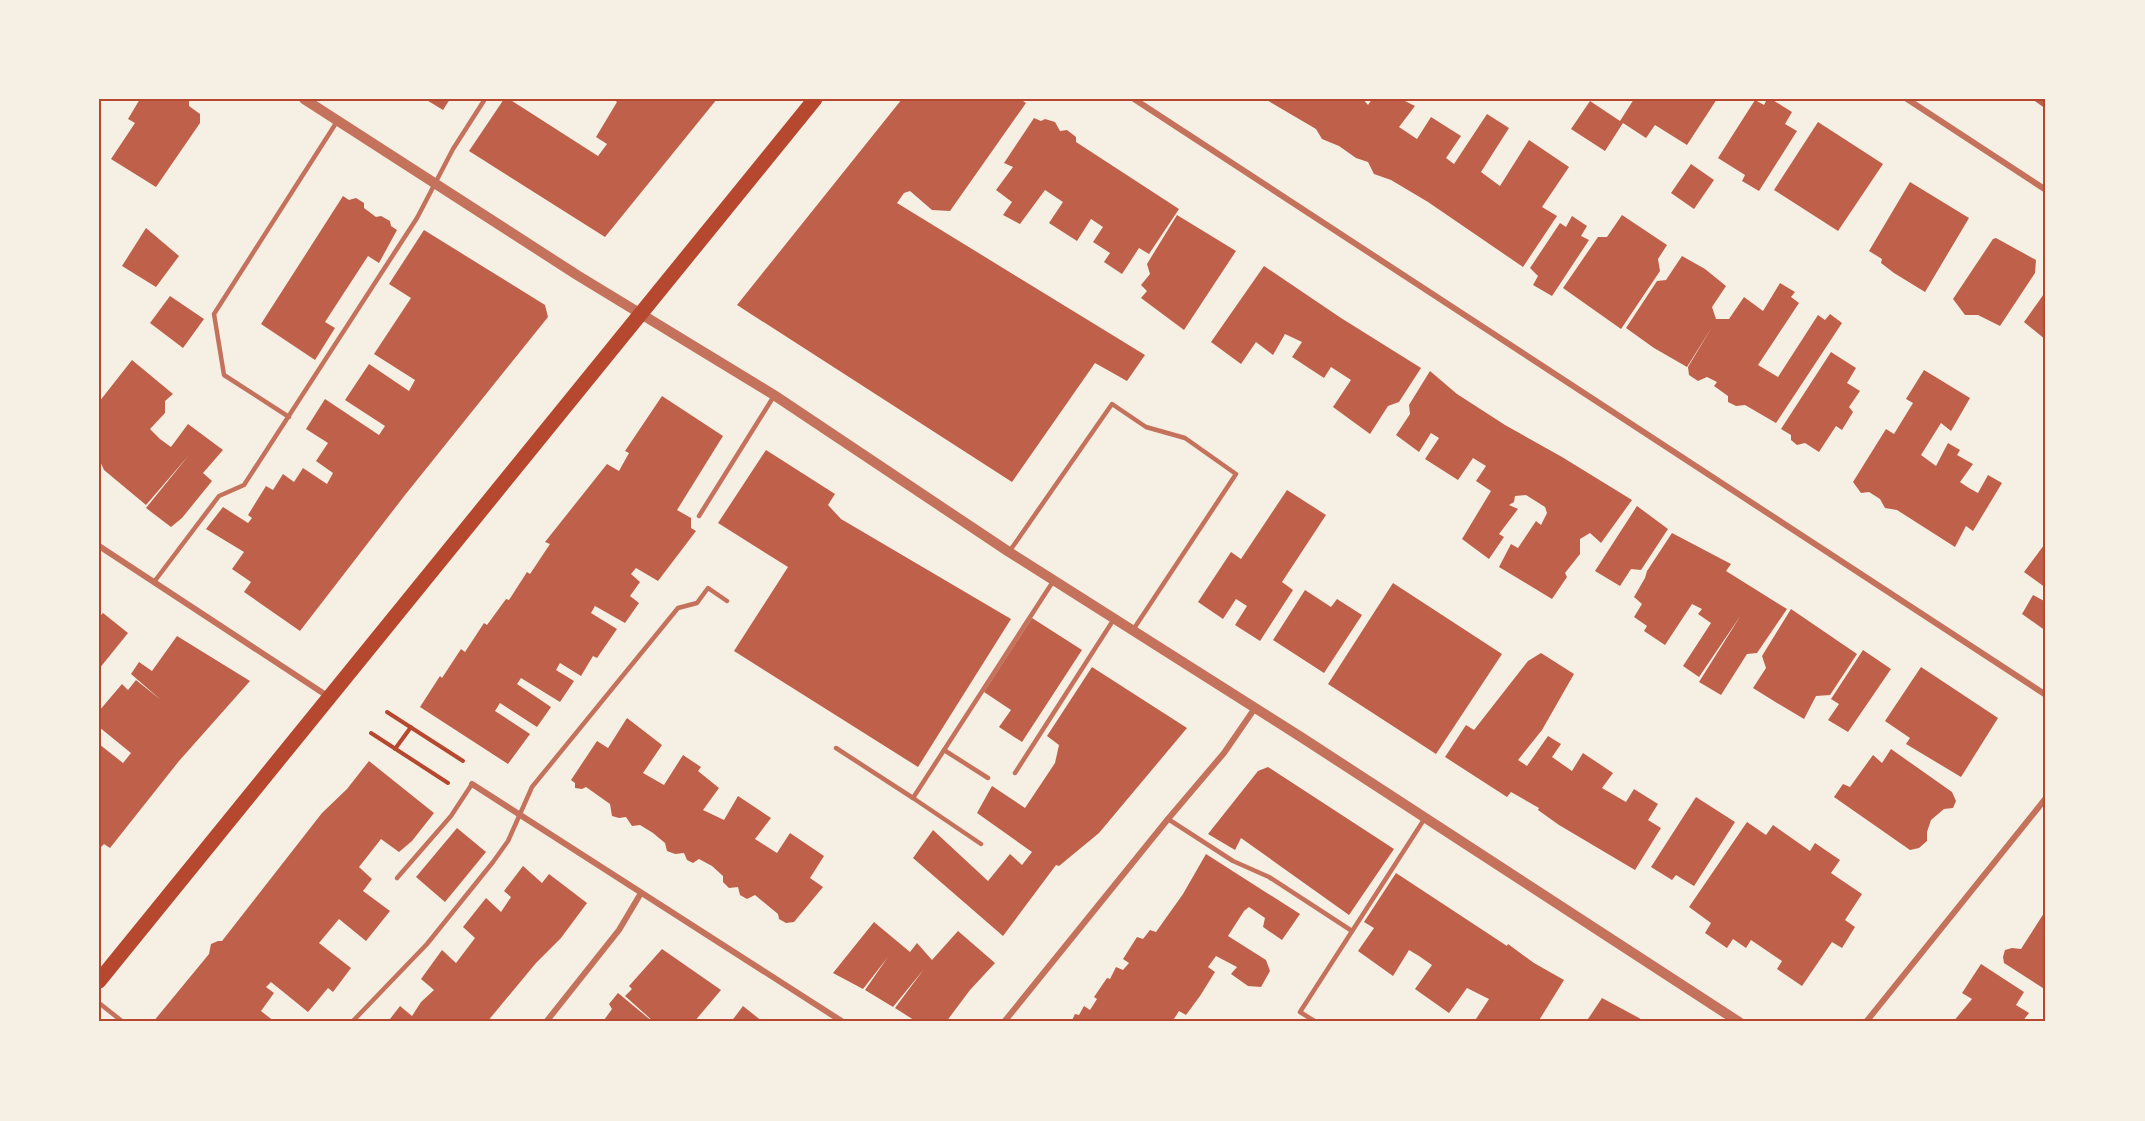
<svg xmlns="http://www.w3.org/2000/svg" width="2145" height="1121" viewBox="0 0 2145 1121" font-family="'Exo 2',sans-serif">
	<rect width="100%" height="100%" fill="#f6efe4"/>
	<g fill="#bf614a">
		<path d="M140 99H189V106L200 114V123L156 187 111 159 135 123 128 119Z"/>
		<path d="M425 99H450L443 110Z"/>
		<path d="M504 99H509L598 156 607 144 596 137 617 102 613 99H717L605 237 469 151Z"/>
		<path d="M902 99H1020L1026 103 950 211 932 210 910 191 904 193 897 203 1145 355 1127 381 1095 363 1012 482 737 305Z"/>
		<path d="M1265 99H1363L1368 105 1372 99H1401L1415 106 1399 127 1417 139 1431 117 1461 136 1446 158 1454 164 1487 114 1509 128 1481 172 1500 186 1529 140 1569 167 1542 207 1557 216 1523 267 1428 202 1391 180 1374 174 1368 162 1356 158 1339 146 1322 139 1316 129Z"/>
		<path d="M1634 99H1717L1687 145 1655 125 1646 138 1623 123 1605 151 1571 129 1590 101 1620 121Z"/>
		<path d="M1767 99H1771L1792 112 1785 124 1797 131 1759 191 1742 181 1745 175 1718 158 1755 100 1764 105Z"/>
		<path d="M2032 99H2046V109Z"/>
		<path d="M1034 118 1041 121 1045 119 1055 122 1060 131 1067 130 1076 137V142L1179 209 1149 254 1139 248 1122 274 1104 262 1110 253 1093 242 1103 227 1091 219 1077 241 1049 223 1063 202 1045 190 1020 224 1003 215 1012 202 996 190 1013 167 1004 163Z"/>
		<path d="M1818 122 1883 164 1838 231 1774 190Z"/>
		<path d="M1691 164 1714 180 1694 209 1671 193Z"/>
		<path d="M1910 182 1969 218 1925 292 1894 273 1881 263 1882 259 1869 251Z"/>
		<path d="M343 196 349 200 356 198 364 203V208L376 217 381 216 390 221 391 226 397 230 379 263 368 256 325 322 335 328 315 360 261 324Z"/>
		<path d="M1177 215 1236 251 1184 330 1141 298 1147 291 1141 285 1150 274 1147 264Z"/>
		<path d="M1622 215 1667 245 1658 259 1660 271 1621 329 1563 288 1598 237H1607Z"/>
		<path d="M1572 216 1587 226 1581 236 1589 240 1552 296 1533 285 1538 276 1530 268 1560 223 1566 227Z"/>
		<path d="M146 228 179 256 156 287 122 266Z"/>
		<path d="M424 230 545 305 548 317 405 495 300 631 244 592 251 582 232 569 244 552 206 529 223 507 248 523 252 518 248 515 266 486 273 490 283 474 294 482 303 468 327 484 333 473 316 461 328 443 306 429 325 399 379 435 385 426 345 400 369 364 409 391 415 380 374 354 411 298 389 284Z"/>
		<path d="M1996 238 2036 260 2035 273 2000 326 1978 315H1965L1953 299 1993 239Z"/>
		<path d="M1682 256 1705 269 1726 286 1712 307 1716 319H1729L1744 297 1763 311 1780 283 1795 292 1791 297 1799 303 1758 365 1778 377 1818 315 1825 320 1830 314 1842 323 1776 423 1745 405 1736 406 1728 402V396L1714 386 1717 382 1707 377 1698 381 1689 375 1688 367 1712 327 1687 367 1654 348 1626 328 1657 281 1666 280Z"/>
		<path d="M1264 266 1341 318 1421 368 1399 402 1388 406 1370 434 1333 407 1351 380 1331 367 1324 378 1292 357 1302 342 1285 334 1273 355 1256 342 1241 364 1211 342Z"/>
		<path d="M2046 291V340L2024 322Z"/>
		<path d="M170 296 204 319 183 348 150 323Z"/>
		<path d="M1831 352 1856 368 1847 383 1860 391 1849 407 1853 412 1842 430 1836 426 1819 452 1805 443 1797 445 1791 440V435L1781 429Z"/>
		<path d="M132 360 173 394 165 401V413L150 429 160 439 171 447 188 424 223 450 203 473 212 481 182 518 171 527 146 508 189 455 146 505 104 470 99 459V402Z"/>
		<path d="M1924 370 1970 398 1951 431 1941 423 1921 455 1936 466 1948 443 1960 450 1957 455 1973 464 1960 482 1969 488 1978 493 1988 475 2002 483 1973 531 1966 526 1955 547 1897 510 1885 508 1880 499 1869 492 1861 493 1853 482 1886 429 1894 434 1913 403 1906 399Z"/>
		<path d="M1430 371 1457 394 1505 425 1562 457 1632 500 1601 543 1590 533 1580 539V554L1565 573 1567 577 1552 599 1499 567 1511 544 1518 548 1536 521 1541 525 1547 513 1545 507 1526 495 1515 496 1514 502 1509 505 1518 509 1499 534 1504 537 1489 559 1462 539 1491 491 1476 481 1486 466 1473 458 1458 480 1425 459 1439 438 1431 433 1419 452 1396 435 1410 414 1409 405Z"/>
		<path d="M662 396 723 436 677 510 691 518V528L696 531 658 581 636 568 631 574 640 582 630 596 639 603 625 623 595 606 591 613 617 629 597 658 593 656 581 676 560 663 556 670 574 681 560 702 521 678 517 684 551 707 537 727 500 703 495 711 530 734 508 764 420 707 440 676 442 678 461 649 465 652 484 623 487 625 506 599 509 600 527 572 530 574 550 544 545 542 607 464 619 471 629 453 625 451Z"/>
		<path d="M766 450 835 494 828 505 841 519 1011 619 918 767 734 651 788 567 718 523Z"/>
		<path d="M1287 490 1326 515 1282 582 1293 590 1260 641 1235 625 1247 606 1236 599 1223 619 1198 602 1231 552 1241 559Z"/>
		<path d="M1637 506 1668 529 1641 570 1631 569 1620 586 1595 571Z"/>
		<path d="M1672 533 1731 564 1726 571 1787 609 1757 653 1747 654 1721 695 1699 682 1741 615 1699 677 1683 666 1711 623 1698 614 1702 609 1692 604 1665 645 1644 631 1647 626 1634 617 1642 604 1634 597 1645 578 1647 571Z"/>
		<path d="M2044 545 2046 546V588L2024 572Z"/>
		<path d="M1393 583 1502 654 1436 754 1328 684Z"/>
		<path d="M1305 590 1331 607 1337 599 1362 615 1324 673 1273 640Z"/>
		<path d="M2033 595 2046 602V631L2022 614Z"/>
		<path d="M1791 609 1857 654 1830 695 1816 696 1804 719 1777 703 1794 676 1777 703 1753 688 1766 668 1762 656Z"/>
		<path d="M103 613 128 633 99 669V617Z"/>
		<path d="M1032 618 1082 650 1022 742 999 727 1011 710 984 692Z"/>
		<path d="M177 636 250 681 179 761 110 848 104 844 99 849V744L123 763 131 753 99 727V711L122 684 128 690 136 680 161 700 131 674 139 662 152 671Z"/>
		<path d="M1863 650 1891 669 1848 732 1828 720 1839 704 1831 699Z"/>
		<path d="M1541 653 1574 674 1542 730 1518 760 1527 766 1548 736 1561 744 1552 757 1572 771 1583 753 1613 773 1602 788 1626 802 1634 789 1658 804 1648 820 1661 828 1635 870 1559 825 1538 810 1539 808 1511 792 1507 797 1445 757 1466 725 1474 730 1528 661Z"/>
		<path d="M1092 667 1187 728 1099 833 1059 866 1056 865 1003 936 913 858 933 830 988 881 1010 854 1022 865 1032 852 977 813 992 786 1025 808 1055 763 1059 745 1047 736Z"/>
		<path d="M1921 667 1998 718 1961 777 1906 744 1910 738 1885 721Z"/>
		<path d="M627 718 662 745 643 773 664 785 683 755 701 767 698 771 719 788 703 810 724 820 738 796 771 818 755 839 777 853 790 833 824 856 810 878 823 887 794 922 786 923 779 919 778 914 755 895 747 899 740 895 738 887 729 888 723 882V876L712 866 699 859 693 863 687 860 684 853 675 854 667 851 665 843 653 833 640 825 632 826 626 817 619 818 612 816 610 804 586 787 582 789 575 788V783L571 780 597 741 608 748Z"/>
		<path d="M1891 749 1952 792 1956 801 1953 808 1944 809 1931 820 1927 832V841L1919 848 1910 850 1834 797 1843 784 1850 787 1873 755 1882 763Z"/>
		<path d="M369 761 434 813 412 841 399 852 381 839 359 867 372 879 363 891 390 911 366 941 339 919 319 943 351 968 333 992 328 988 308 1012 271 982 266 987 274 993 261 1011 275 1022H153L209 954 211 944 218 941H222L322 813 347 789Z"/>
		<path d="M1268 767 1394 849 1349 915 1241 838 1235 850 1208 834 1258 771Z"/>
		<path d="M1696 797 1735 822 1694 886 1676 875 1672 880 1651 867Z"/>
		<path d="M1747 822 1766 835 1773 825 1810 851 1815 843 1840 860 1831 873 1862 894 1845 920 1855 927 1842 948 1832 942 1802 986 1777 969 1782 961 1751 940 1746 948 1733 939 1727 948 1705 933 1711 923 1689 907Z"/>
		<path d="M457 828 486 852 445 902 416 877Z"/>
		<path d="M1206 854 1300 914 1282 940 1263 927 1265 918 1249 907 1244 911 1228 936 1266 960 1270 971 1261 987 1248 986 1231 974 1237 967 1216 956 1208 967 1215 972 1200 996 1186 1015 1179 1011 1172 1022H1071L1075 1014 1079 1015 1084 1006 1090 1010 1097 999 1094 997 1107 978 1110 979 1116 967 1123 970 1129 963 1123 959 1137 937 1143 939 1150 930 1156 932 1183 894Z"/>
		<path d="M523 866 542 883 549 874 587 903 561 938 536 963 487 1022H393L390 1019 400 1006 412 1016 421 1002 434 990 421 979 442 950 456 963 475 938 463 927 486 898 501 912 511 897 504 891Z"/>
		<path d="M1396 873 1507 946 1508 944 1534 963 1564 980 1538 1022H1474L1489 999 1467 988 1449 1013 1415 989 1432 965 1419 956 1409 950 1393 976 1358 951 1374 928 1364 922Z"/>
		<path d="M2046 910V990L2004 963 2003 957 2005 950 2012 948 2021 949Z"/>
		<path d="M874 922 910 952 917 943 932 960 958 931 995 963 970 990 946 1022H917L895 1008 924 969 893 1007 865 990 888 957 863 989 833 973Z"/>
		<path d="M662 949 721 990 694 1022H654L625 996 632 989 629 986Z"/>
		<path d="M1981 964 2024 992 2016 1005 2029 1013 2022 1022H1953L1972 999 1962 993Z"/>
		<path d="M618 993 653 1022H607L604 1020 612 1009 609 1004Z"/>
		<path d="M1602 998 1639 1018 1645 1022H1586Z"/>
		<path d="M743 1006 763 1022H731Z"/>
	</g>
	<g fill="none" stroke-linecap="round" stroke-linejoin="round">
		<g stroke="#b5482f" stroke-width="4">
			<path d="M387 712 463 761"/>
			<path d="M371 733 448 783"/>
			<path d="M395 749 411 727"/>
		</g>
		<g stroke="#c5725c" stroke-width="4.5">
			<path d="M289 417 224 375 214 314 338 120"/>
			<path d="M699 516 774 396"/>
			<path d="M1009 552 1112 404 1146 427 1185 438 1236 474 1133 630"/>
			<path d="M154 582 219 496 244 485 417 218 453 149 485 99"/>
			<path d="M836 748 913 798"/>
			<path d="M944 750 988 778"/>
			<path d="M1015 773 1114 619"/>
			<path d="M1168 819 1233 861 1269 877 1352 931"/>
			<path d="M981 844 913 798 1054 580"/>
			<path d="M397 878 451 816 472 784"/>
			<path d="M99 1003 123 1022"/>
			<path d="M352 1022 427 944 493 862 508 841 532 787 678 608 697 603 708 588 727 601"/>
			<path d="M1316 1022 1300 1012 1425 818"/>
		</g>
		<g stroke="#c5725c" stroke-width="6">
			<path d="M1134 99 2046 695"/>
			<path d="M1907 99 2046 190"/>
			<path d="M99 546 329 697"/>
			<path d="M472 784 843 1022"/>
			<path d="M546 1022 619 930 641 893"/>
			<path d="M1004 1022 1168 819 1224 753 1255 708"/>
			<path d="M1866 1022 2046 798"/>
		</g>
		<path stroke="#c5725c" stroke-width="10" d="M304 99 577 275 774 395 1009 552 1301 737 1739 1022"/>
		<path stroke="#b5482f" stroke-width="15" d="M99 981 815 99"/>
	</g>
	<rect width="2145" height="1121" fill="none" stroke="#f6efe4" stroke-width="201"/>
	<rect x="100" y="100" width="1944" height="920" fill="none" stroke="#b5482f" stroke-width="2"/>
</svg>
